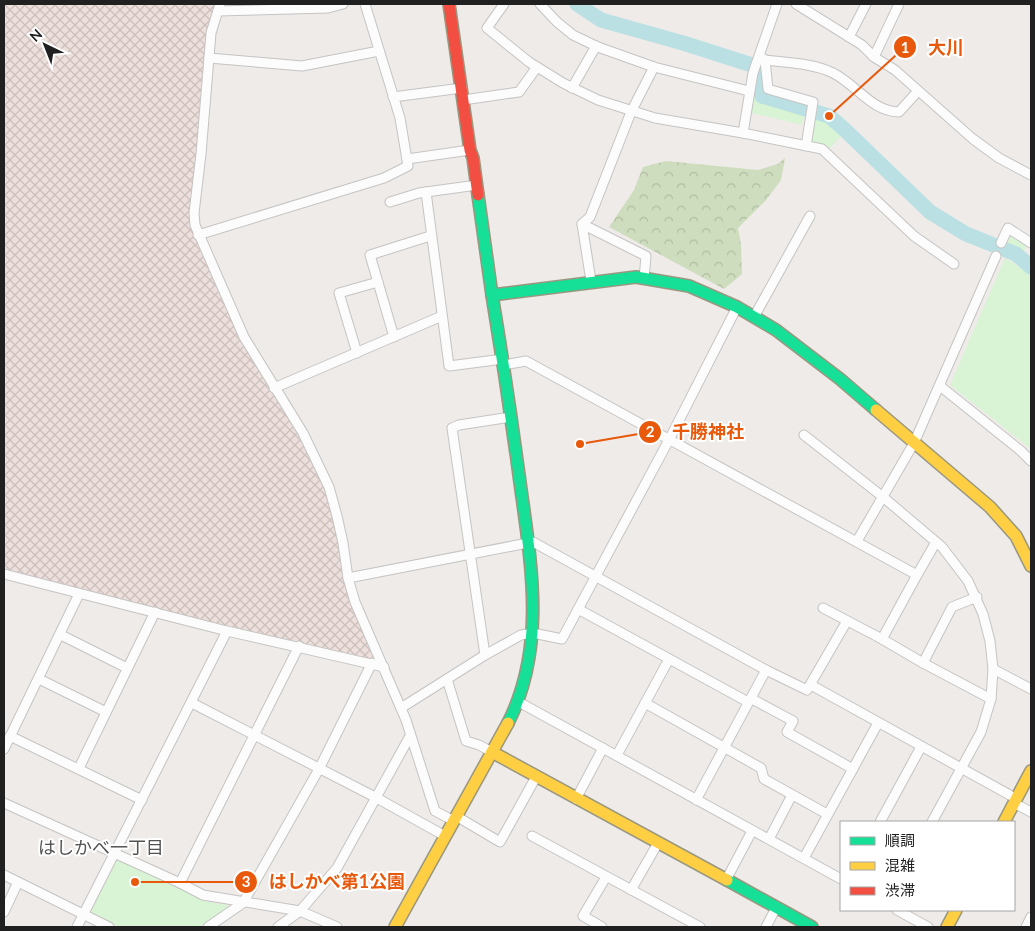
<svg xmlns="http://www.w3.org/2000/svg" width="1035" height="931" viewBox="0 0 1035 931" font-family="Lato,'Noto Sans JP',sans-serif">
	<defs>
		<pattern id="military-cross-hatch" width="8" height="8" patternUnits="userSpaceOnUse" patternTransform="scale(1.25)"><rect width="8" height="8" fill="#eddfdc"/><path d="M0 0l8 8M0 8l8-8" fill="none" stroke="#cbbfbc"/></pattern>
		<pattern id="forest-crowns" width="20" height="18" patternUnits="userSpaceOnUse" patternTransform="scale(1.25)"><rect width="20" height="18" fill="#ceddbd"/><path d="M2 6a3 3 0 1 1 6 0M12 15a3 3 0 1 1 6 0" fill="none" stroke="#b1bda2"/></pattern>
	</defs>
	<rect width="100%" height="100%" fill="#eeebe9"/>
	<path fill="url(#military-cross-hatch)" d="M4 4H216L206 38 205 74 191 221 195 239 225 305 316 468 335 518 352 601 365 638 378 661 252 632 4 569Z"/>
	<path fill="url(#forest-crowns)" d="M785 158 781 180 766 200 738 228 741 245 742 274 724 289 609 227 634 190 643 167 666 161 758 170 778 164Z"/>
	<g fill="#d8f4d4">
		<path d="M755 80 760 97 804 112 802 125 748 112Z"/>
		<path d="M812 115 828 118 844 133 827 151 807 145Z"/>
		<path d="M1011 236 1027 246 1019 258 1021 267 1001 254Z"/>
		<path d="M1005 258 1031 275V449L950 385Z"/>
		<path d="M119 860 209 902 228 905V908L199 927H119L92 913 91 909 115 862Z"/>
	</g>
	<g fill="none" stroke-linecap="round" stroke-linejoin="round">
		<path stroke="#bae0e3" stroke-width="15" d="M577 4 601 20 683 43 755 66 760 69 759 80 762 96 829 116 844 129 930 212 966 234 1016 254 1031 267"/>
		<g stroke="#c5c4c3" stroke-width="11">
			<g id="street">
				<path d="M220 4 211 33 201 154 194 213 195 225 244 337 303 433 329 487 337 516 343 543 348 578 355 602 406 720 435 811 454 821"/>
				<path d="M504 4 487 28 529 62 563 83 598 100 655 118 743 133 822 149 914 236 954 264"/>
				<path d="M540 4 557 22 573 35 598 47 654 67 749 91"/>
				<path d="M796 4 862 45 874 57 895 70 973 139 999 158 1031 175"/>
				<path d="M218 11 328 8 343 4"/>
				<path d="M849 37 866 4"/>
				<path d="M761 57 765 60 768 89 813 102 806 146"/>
				<path d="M874 57 899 4"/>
				<path d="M209 58 302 66 379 51"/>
				<path d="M765 60C787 63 813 63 833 73 857 85 871 111 899 112L918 91"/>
				<path d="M572 88 596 46"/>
				<path d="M393 97 462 88"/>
				<path d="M463 100 519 92 537 67"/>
				<path d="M743 133 753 73 777 4"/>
				<path d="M407 159 470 150"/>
				<path d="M426 192 449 366 503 359"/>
				<path d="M390 202 419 193 477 185"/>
				<path d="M582 224 646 256 644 279"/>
				<path d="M198 235 384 178 408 166 400 118 365 4"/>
				<path d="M1001 243 1008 228 1031 243"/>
				<path d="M591 281 582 224 590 217 631 112 654 67"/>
				<path d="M754 317 810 216"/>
				<path d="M394 337 370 255 430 236"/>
				<path d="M357 353 339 293 378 282"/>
				<path d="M504 365 526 361 917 575"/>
				<path d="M940 386 1021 451 1031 461"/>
				<path d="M274 388 442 316"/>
				<path d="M804 435 883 497 942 547 968 581 983 614 990 641 993 669 991 699 981 732 932 822"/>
				<path d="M857 541 914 443 996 256"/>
				<path d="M4 574 227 631 384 667"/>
				<path d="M348 578 533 542 766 670 807 690 847 621"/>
				<path d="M823 608 882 639 923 663 952 607 977 597"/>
				<path d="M578 609 748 702"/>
				<path d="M61 635 127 668"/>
				<path d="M882 639 917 575 936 542"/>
				<path d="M485 655 521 635 533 633 562 639 670 438 737 307"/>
				<path d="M923 663 991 699"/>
				<path d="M993 669 1031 689"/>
				<path d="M39 679 106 712"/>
				<path d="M447 679 466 741 479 745 492 752"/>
				<path d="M811 685 1017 799"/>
				<path d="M752 699 793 721 787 732 853 769"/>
				<path d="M517 701 841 879"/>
				<path d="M192 703 375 797 445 836"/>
				<path d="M645 703 761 768 764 779 827 814"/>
				<path d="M401 708 485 655 452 428 459 425 511 417"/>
				<path d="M10 736 142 800"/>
				<path d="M4 749 79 594"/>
				<path d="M617 755 669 659"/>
				<path d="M79 768 155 612"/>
				<path d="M576 799 603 748"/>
				<path d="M696 800 766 670"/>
				<path d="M4 803 180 883 203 895 300 911 337 927"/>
				<path d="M1014 803 1031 812"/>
				<path d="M456 816 500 842 536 777"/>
				<path d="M880 822 921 747"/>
				<path d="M532 836 700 927"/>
				<path d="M769 839 792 795"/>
				<path d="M804 858 878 723"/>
				<path d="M4 875 109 927"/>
				<path d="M726 880 752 831"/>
				<path d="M180 883 299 646"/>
				<path d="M631 890 658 843"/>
				<path d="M897 910 928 927"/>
				<path d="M4 912 18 882"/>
				<path d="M77 927 227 631"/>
				<path d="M208 927 243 903 319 769 372 663"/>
				<path d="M278 927 300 911 337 868 410 736"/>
				<path d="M602 927 583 916 606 877"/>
				<path d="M766 927 776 908"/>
				<path d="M1026 927 1031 917"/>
			</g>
		</g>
		<g stroke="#9a977f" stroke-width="14">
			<g id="fast">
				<path d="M478 195 492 295 636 277 689 286 737 307 776 330 840 379 876 410"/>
				<path d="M492 295C502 355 511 415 519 475 530 558 548 644 508 723"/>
				<path d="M727 880 812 927"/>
			</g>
		</g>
		<g stroke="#9a977f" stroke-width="14">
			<g id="slow">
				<path d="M876 410 990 507 1016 536 1031 566"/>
				<path d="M492 752 727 880"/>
				<path d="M1004 822 1031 771"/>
				<path d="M395 927 508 723"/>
				<path d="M947 927 956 910"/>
			</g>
		</g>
		<g stroke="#9a977f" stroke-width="14">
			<path id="jam" d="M449 4 470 150 473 158 478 195"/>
		</g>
		<use href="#street" stroke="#fcfcfc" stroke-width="9"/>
		<use href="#fast" stroke="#16e098" stroke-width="11"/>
		<use href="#slow" stroke="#ffcf43" stroke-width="11"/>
		<use href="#jam" stroke="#f24e42" stroke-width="11"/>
	</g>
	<g text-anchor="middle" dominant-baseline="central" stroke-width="4" stroke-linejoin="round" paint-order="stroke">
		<g font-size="18" fill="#535353" stroke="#fff">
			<text x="101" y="847">はしかべ一丁目</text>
		</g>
	</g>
	<path fill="none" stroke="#e8590c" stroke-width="2" d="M829 116L905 47M580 444L650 432M135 882L246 882"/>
	<g fill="#e8590c" stroke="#fff" stroke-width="2">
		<circle cx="829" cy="116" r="5"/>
		<circle cx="580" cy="444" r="5"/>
		<circle cx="135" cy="882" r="5"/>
		<circle cx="905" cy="47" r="12"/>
		<circle cx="650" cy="432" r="12"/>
		<circle cx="246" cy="882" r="12"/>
	</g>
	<g font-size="15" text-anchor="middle" font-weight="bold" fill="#fff">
		<text x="905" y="53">1</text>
		<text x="650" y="437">2</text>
		<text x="246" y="887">3</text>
	</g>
	<g font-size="18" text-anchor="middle" font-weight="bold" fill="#e8590c" stroke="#fff" stroke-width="4" stroke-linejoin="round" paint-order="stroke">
		<text x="946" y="54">大川</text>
		<text x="708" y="438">千勝神社</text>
		<text x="337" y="888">はしかべ第1公園</text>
	</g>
	<rect width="1035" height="931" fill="none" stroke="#202020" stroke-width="10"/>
	<rect x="840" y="821" width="175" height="90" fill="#ffffff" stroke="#a6a6a6"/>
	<rect x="850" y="837" width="25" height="8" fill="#16e098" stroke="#a6a6a6"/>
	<text x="885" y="846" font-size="15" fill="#202020">順調</text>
	<rect x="850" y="862" width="25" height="8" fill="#ffcf43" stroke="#a6a6a6"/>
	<text x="885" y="871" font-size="15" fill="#202020">混雑</text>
	<rect x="850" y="887" width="25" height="8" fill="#f24e42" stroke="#a6a6a6"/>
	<text x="885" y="896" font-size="15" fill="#202020">渋滞</text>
	<g transform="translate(45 45) rotate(317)" stroke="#ffffff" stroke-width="4" paint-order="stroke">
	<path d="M0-4L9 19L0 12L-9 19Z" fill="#202020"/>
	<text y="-8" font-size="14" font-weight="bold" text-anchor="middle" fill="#202020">N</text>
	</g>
</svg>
